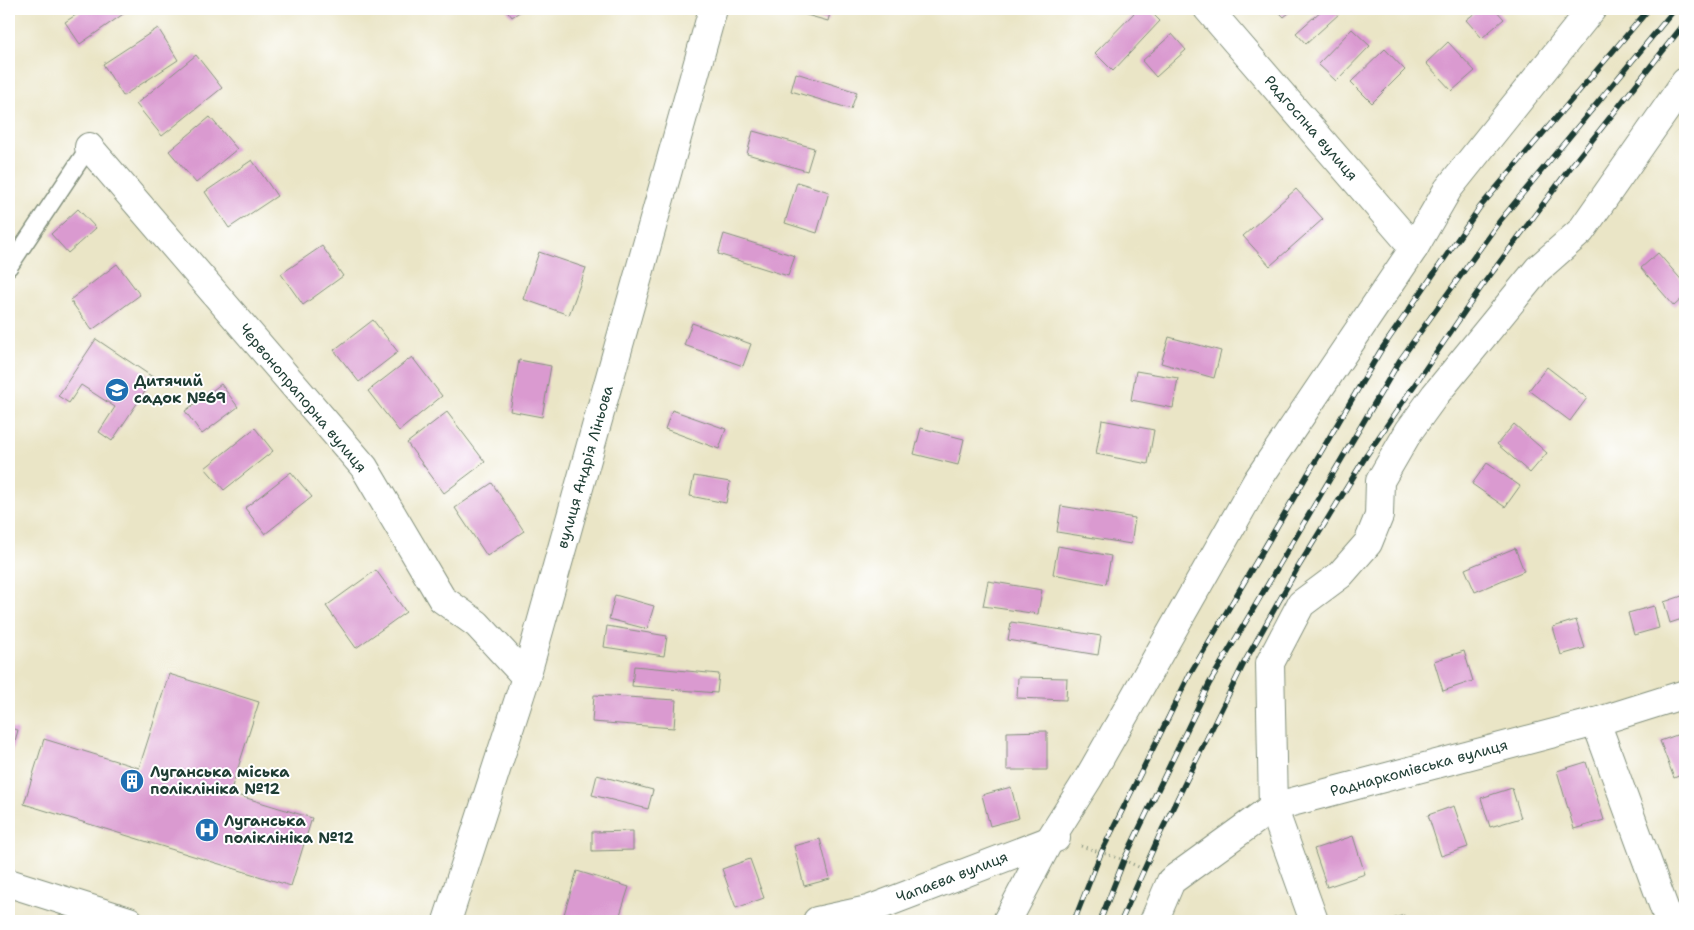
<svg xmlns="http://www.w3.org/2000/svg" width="1694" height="930" viewBox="0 0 1694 930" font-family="'Shantell Sans',sans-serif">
	<rect width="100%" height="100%" fill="#fff"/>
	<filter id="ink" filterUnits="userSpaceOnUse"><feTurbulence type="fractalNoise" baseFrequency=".02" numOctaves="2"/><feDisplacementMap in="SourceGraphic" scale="10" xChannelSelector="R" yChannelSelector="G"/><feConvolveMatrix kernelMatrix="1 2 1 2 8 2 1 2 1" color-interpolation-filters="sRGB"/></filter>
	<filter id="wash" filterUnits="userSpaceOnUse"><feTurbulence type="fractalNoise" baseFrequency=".0096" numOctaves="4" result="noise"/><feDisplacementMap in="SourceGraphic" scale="20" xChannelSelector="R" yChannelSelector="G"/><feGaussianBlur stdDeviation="1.12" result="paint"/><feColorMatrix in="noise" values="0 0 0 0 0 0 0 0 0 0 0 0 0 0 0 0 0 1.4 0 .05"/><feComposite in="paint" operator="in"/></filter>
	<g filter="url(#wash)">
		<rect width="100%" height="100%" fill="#eae5c6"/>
		<g id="blocks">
			<g fill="#da9ad0">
				<path d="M85 9H128L129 10 80 44 65 22Z"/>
				<path d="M506 9H524L512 17Z"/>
				<path d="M785 9H831L828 21Z"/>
				<path d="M1138 9H1148L1160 21 1113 71 1095 53Z"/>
				<path d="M1276 9H1294L1284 17Z"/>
				<path d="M1323 9H1334L1339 14 1306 44 1296 33Z"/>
				<path d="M1480 9H1495L1504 19 1482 38 1466 20Z"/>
				<path d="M158 28 178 60 123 96 103 64Z"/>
				<path d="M1352 29 1370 46 1336 81 1318 64Z"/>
				<path d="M1172 34 1186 50 1156 77 1142 61Z"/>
				<path d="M1448 42 1475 71 1452 91 1426 63Z"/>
				<path d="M1385 49 1405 70 1372 103 1351 82Z"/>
				<path d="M196 55 222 88 162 136 136 104Z"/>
				<path d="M796 73 857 92 851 109 791 91Z"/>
				<path d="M210 117 237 149 196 183 169 151Z"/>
				<path d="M753 131 814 148 807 171 747 154Z"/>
				<path d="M252 160 277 196 229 228 205 192Z"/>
				<path d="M797 182 829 192 817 233 785 223Z"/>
				<path d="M9 183 16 187 9 198Z"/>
				<path d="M1296 189 1323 219 1270 266 1243 236Z"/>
				<path d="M78 209 96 228 68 253 51 234Z"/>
				<path d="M724 234 795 256 788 276 718 254Z"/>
				<path d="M322 246 343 276 303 305 281 274Z"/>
				<path d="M539 252 586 268 569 315 523 299Z"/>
				<path d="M1658 253 1685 284V296L1674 306 1641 268Z"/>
				<path d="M117 264 140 295 92 330 70 300Z"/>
				<path d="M373 320 398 352 359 382 334 350Z"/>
				<path d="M692 323 751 344 743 366 684 345Z"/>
				<path d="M1169 337 1221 351 1214 378 1161 363Z"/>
				<path d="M96 339 154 378 112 441 99 432 115 407 81 385 69 403 58 396Z"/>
				<path d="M412 357 442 396 399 431 368 391Z"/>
				<path d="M519 360 551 366 542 417 510 411Z"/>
				<path d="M1547 367 1587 398 1570 421 1529 390Z"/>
				<path d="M1136 371 1178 378 1173 408 1131 400Z"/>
				<path d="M221 384 238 407 202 434 185 411Z"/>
				<path d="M672 410 726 429 719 449 665 429Z"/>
				<path d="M447 412 485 462 444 493 407 443Z"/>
				<path d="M1102 420 1154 430 1148 464 1096 454Z"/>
				<path d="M1514 424 1547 453 1530 473 1497 444Z"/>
				<path d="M255 428 273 451 224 490 205 468Z"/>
				<path d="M921 428 964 439 958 465 914 454Z"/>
				<path d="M1487 463 1520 486 1505 507 1472 484Z"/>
				<path d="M291 472 312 497 265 534 245 508Z"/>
				<path d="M694 476 730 482 726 503 690 496Z"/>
				<path d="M492 483 524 531 487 556 455 508Z"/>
				<path d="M1061 506 1135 518 1131 544 1057 532Z"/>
				<path d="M1058 546 1111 556 1106 584 1053 574Z"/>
				<path d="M1515 548 1524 571 1475 592 1465 569Z"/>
				<path d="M376 570 406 612 356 648 326 606Z"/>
				<path d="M988 581 1042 590 1038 614 983 606Z"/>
				<path d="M615 595 654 606 647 629 609 619Z"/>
				<path d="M1685 595V618L1670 623 1664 602Z"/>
				<path d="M1654 606 1659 628 1634 635 1628 613Z"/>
				<path d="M1576 620 1585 648 1561 655 1553 627Z"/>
				<path d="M1011 622 1101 636 1098 655 1008 640Z"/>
				<path d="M607 626 667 636 664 656 604 647Z"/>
				<path d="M1464 651 1473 681 1443 691 1434 661Z"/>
				<path d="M634 666 719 674 717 693 632 686Z"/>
				<path d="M169 674 259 702 230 793 312 818 291 886 24 804 44 739 139 768Z"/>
				<path d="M1018 677 1067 678 1066 700 1017 698Z"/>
				<path d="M594 695 676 700 674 728 592 722Z"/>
				<path d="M9 728 18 730 9 763Z"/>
				<path d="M1047 731V770H1007V732Z"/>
				<path d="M1685 732V773L1674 778 1660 741Z"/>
				<path d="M1586 762 1604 820 1574 829 1557 771Z"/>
				<path d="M597 775 653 790 648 809 592 795Z"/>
				<path d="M1011 787 1019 818 990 826 982 795Z"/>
				<path d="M1512 788 1521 818 1490 827 1481 798Z"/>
				<path d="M1454 806 1468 847 1441 856 1428 815Z"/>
				<path d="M633 831V850L592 851V832Z"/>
				<path d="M1353 836 1365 874 1327 887 1314 849Z"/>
				<path d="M820 839 830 879 804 886 794 846Z"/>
				<path d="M750 859 764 898 736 908 722 869Z"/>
				<path d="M577 871 629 887 618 921H562Z"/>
				<path d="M1404 915 1406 921H1386Z"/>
			</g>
		</g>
	</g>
	<g filter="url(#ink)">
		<use href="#blocks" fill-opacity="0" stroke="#84917d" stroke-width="1"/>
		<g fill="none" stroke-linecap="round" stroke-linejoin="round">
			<g stroke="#84917d" stroke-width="19">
				<path id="service" d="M9 267 89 147"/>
			</g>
			<g stroke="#84917d" stroke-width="30">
				<g id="minor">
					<path d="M1208 9 1414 248"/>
					<path d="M89 147 364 467 442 599 477 624 526 677"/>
					<path d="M1596 722 1669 921"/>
					<path d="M817 921 868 910 1056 838"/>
					<path d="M1007 921 1049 841 1088 779 1257 481 1414 248 1448 189 1592 9"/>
					<path d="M1154 921 1171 881 1273 807 1596 722 1685 694"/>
					<path d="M1314 921 1273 807 1270 663 1301 604 1340 575 1368 543 1379 516 1380 481 1409 431 1435 395 1538 269 1581 231 1685 82"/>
				</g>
			</g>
			<g stroke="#84917d" stroke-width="30">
				<g id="tertiary">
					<path d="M9 883 129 921"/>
					<path d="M447 921 526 677 713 9"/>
				</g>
			</g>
			<path stroke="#84917d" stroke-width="3" stroke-dasharray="1 4" stroke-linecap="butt" d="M1081 846 1124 860 1145 870"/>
			<use href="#service" stroke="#fff" stroke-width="16"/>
			<use href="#minor" stroke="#fff" stroke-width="28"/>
			<use href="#tertiary" stroke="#fff" stroke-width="28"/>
			<g stroke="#1f3d34" stroke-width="5.5">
				<g id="rail">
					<path d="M1074 921 1101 853 1190 674 1381 350 1480 207 1649 9"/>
					<path d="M1100 921 1124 860 1209 684 1400 360 1499 222 1675 9"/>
					<path d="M1121 921 1160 834 1244 663 1297 569 1366 456 1482 286 1573 164 1685 23"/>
				</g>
			</g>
			<use href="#rail" stroke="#fff" stroke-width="4" stroke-dasharray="11" stroke-linecap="butt"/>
		</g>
	</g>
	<defs>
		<g id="school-disc" transform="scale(1.25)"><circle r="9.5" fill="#1f6fb2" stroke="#fff"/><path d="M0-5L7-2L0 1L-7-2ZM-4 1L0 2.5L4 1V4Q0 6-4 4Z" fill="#fff"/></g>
		<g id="building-disc" transform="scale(1.25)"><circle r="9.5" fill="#1f6fb2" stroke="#fff"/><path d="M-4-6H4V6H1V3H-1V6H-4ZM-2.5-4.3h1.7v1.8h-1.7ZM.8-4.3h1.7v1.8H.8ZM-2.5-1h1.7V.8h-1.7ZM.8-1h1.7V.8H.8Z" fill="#fff"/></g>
		<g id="hospital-disc" transform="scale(1.25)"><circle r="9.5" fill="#1f6fb2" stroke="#fff"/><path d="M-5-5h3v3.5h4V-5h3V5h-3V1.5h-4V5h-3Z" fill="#fff"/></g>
	</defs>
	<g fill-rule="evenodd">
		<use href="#school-disc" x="117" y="390"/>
		<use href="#building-disc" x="132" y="781"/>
		<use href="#hospital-disc" x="207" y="830"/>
	</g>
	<g text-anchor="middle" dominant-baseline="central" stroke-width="4" stroke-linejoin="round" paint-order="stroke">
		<g font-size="15" fill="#1f3d34" stroke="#fff">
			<text transform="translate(1311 128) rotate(49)">Радгоспна вулиця</text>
			<text transform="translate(303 398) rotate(50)">Червонопрапорна вулиця</text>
			<text transform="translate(585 467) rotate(-74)">вулиця Андрія Ліньова</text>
			<text transform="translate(1419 768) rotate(-15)">Раднаркомівська вулиця</text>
			<text transform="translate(952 877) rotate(-21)">Чапаєва вулиця</text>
		</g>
		<g font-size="15" font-weight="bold" fill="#1f3d34" stroke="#fff" text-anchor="start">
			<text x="134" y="381">Дитячий<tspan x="134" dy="17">садок №69</tspan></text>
			<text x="150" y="772">Луганська міська<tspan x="150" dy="17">поліклініка №12</tspan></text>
			<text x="224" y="821">Луганська<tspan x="224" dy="17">поліклініка №12</tspan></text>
		</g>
	</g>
	<rect width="1694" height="930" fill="none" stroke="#fff" stroke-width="30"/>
</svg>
